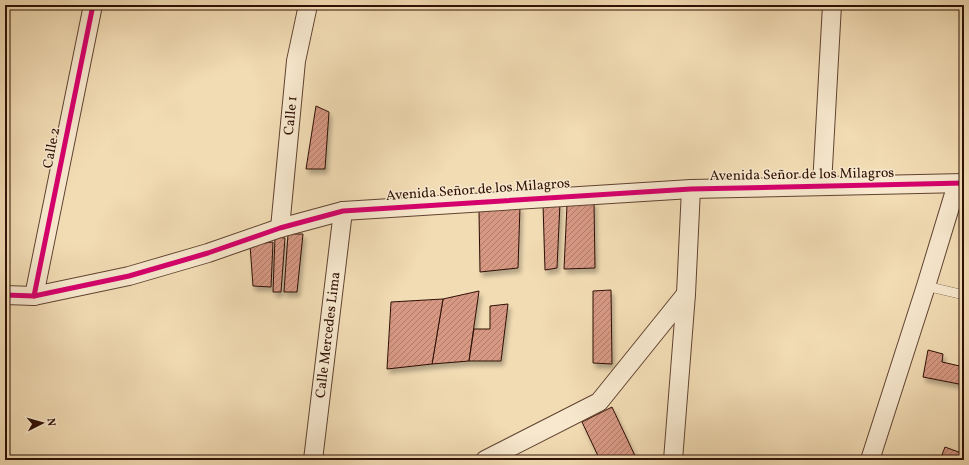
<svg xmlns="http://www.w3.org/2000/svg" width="969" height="465" viewBox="0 0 969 465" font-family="Vollkorn,serif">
	<defs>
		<pattern id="building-hatch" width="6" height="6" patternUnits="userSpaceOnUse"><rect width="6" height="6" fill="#d69883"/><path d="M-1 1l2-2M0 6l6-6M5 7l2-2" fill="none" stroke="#ae7b69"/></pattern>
		<filter id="shadow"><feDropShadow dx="2.5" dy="4.5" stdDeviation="2" flood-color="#0004"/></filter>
	</defs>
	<rect width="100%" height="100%" fill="#f2dcb4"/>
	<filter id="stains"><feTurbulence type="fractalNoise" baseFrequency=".005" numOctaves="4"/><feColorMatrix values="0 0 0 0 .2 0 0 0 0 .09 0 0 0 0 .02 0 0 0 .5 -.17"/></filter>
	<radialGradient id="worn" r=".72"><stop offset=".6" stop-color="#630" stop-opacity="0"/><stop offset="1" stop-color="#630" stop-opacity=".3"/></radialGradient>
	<g fill="url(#building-hatch)" stroke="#2f1005" filter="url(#shadow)">
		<path d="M316 106 329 112 325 169H306Z"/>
		<path d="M594 202 595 268 564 269 567 205Z"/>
		<path d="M560 203 557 268 545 270 543 204Z"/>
		<path d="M520 206 518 268 480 272 479 210Z"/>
		<path d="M288 234H303L297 292H284Z"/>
		<path d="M275 237 285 238 281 292H273Z"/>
		<path d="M273 242 271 287 253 286 250 245Z"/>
		<path d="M611 290 612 364 593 363V291Z"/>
		<path d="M479 291 469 361 432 364 443 299Z"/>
		<path d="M443 299 432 364 387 369 391 302Z"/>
		<path d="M508 304 501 361H469L474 329H490V306Z"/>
		<path d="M928 350 943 354 942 362 964 367V385L923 377Z"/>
		<path d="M612 407 637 460H600L582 422Z"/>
		<path d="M945 447 964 454V460H940Z"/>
	</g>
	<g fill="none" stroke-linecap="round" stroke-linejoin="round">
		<g stroke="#604331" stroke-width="10">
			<path id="lane" d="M926 286 964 295"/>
		</g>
		<g stroke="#604331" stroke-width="20">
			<g id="street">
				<path d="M822 185 832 5"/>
				<path id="s1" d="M280 228 296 61 308 5"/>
				<path d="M5 295 34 296 129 276 208 253 280 228 343 211 691 189 964 183"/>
				<path d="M34 296 93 5"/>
				<path id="s2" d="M313 460 343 211"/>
				<path d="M485 460 599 402 686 294"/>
				<path d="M673 460 686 294 691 189"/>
				<path d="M870 460 926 286 957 184"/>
			</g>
		</g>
		<use href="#lane" stroke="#f7e8ce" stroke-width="9"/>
		<use href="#street" stroke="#f7e8ce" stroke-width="18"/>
		<g stroke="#f7e8ce" stroke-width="8">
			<g id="cycleway">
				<path d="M5 295 34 296 129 276 208 253 280 228 343 211 691 189 964 183"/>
				<path d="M34 296 93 5"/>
			</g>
		</g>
		<use href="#cycleway" stroke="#d6006c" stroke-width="5"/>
	</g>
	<g text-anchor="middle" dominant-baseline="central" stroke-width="3" stroke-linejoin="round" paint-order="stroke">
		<g font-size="14" fill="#2f1005" stroke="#f7e8ce">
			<text stroke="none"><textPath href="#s1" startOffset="113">Calle 1</textPath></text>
			<text transform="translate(52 148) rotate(-79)">Calle 2</text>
			<text transform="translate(802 175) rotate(-1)">Avenida Señor de los Milagros</text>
			<text transform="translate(478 190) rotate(-4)">Avenida Señor de los Milagros</text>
			<text stroke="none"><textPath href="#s2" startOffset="126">Calle Mercedes Lima</textPath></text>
		</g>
	</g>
	<rect width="969" height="465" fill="none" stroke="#f2dcb4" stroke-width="20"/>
	<rect x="6" y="6" width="957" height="453" fill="none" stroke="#2f1005" stroke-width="2"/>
	<rect x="10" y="10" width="949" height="445" fill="none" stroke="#2f1005"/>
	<g transform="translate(42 423) rotate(84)" stroke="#f7e8ce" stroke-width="3" paint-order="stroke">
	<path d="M0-3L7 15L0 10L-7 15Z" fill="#2f1005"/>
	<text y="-6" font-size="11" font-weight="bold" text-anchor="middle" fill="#2f1005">N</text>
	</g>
	<rect width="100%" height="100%" filter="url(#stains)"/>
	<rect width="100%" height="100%" fill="url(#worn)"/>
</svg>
